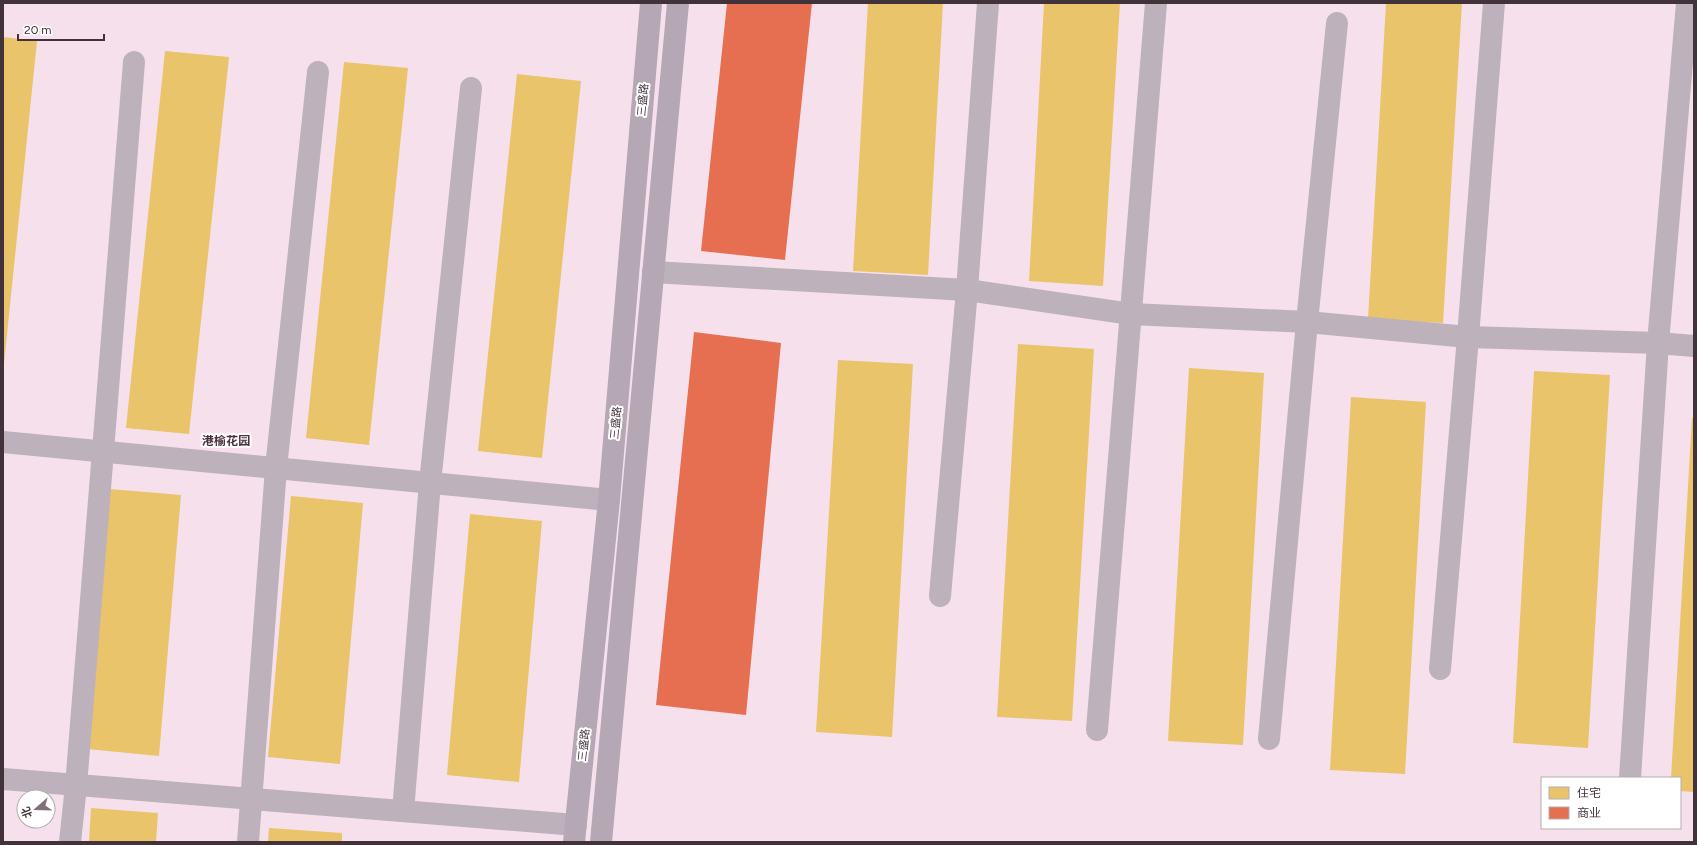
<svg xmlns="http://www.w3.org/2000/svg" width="1697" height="845" viewBox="0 0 1697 845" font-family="Figtree,'Noto Sans SC',sans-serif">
	<rect width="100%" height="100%" fill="#f6e0eb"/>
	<g fill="#e9c46a">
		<path d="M868 3H943L928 275 853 271Z"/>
		<path d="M1044 3H1120L1103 286 1029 281Z"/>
		<path d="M1386 3H1462L1443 323 1368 319Z"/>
		<path d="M3 37 37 41 4 364H3Z"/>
		<path d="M165 51 229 57 189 434 126 428Z"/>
		<path d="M344 62 408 68 369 445 306 438Z"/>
		<path d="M517 74 581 81 542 458 478 451Z"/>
		<path d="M1018 344 1094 349 1072 721 997 717Z"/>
		<path d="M838 360 913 364 892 737 816 732Z"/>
		<path d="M1189 368 1264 373 1243 745 1168 741Z"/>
		<path d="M1534 371 1610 375 1588 748 1513 743Z"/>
		<path d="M1351 397 1426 402 1405 774 1330 770Z"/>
		<path d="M1692 418H1694V792L1680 791V778H1671Z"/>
		<path d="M110 489 181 495 159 756 87 749Z"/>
		<path d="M291 496 363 503 340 764 268 757Z"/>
		<path d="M470 514 542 521 519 782 447 775Z"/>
		<path d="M91 808 158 813 156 842H89Z"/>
		<path d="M269 828 342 833V842H268Z"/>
	</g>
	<g fill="#e76f51">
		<path d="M727 3H812L785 260 701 251Z"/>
		<path d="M694 332 781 343 746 715 656 705Z"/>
	</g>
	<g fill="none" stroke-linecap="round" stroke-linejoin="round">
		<g stroke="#bdb1bb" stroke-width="22">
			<path d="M653 272 967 290 1131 314 1307 322 1468 337 1658 343 1694 346"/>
			<path d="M3 442 609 500"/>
			<path d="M940 596 967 290 988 3"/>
			<path d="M1440 669 1468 337 1494 3"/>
			<path d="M1097 730 1156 3"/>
			<path d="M1269 739 1307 322 1337 23"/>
			<path d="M1630 778 1658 343 1687 3"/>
			<path d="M3 779 576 825"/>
			<path d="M403 811 430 483 471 88"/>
			<path d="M70 842 76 786 103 451 134 62"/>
			<path d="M248 842 276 468 318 72"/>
		</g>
		<g stroke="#b5a7b3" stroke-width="22">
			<path d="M574 842 609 500 651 3"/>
			<path d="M601 842 678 3"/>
		</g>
	</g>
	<g text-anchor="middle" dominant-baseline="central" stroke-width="4" stroke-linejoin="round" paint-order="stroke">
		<g font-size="11" fill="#42333b" stroke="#fff">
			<text transform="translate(643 100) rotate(-85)">三盛路</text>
			<text transform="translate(616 423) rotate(-85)">三盛路</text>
			<text transform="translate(584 745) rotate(-84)">三盛路</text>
		</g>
		<g font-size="12" font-weight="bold" fill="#4c2f3f" stroke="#fff">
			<text x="226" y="441">港榆花园</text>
		</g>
	</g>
	<rect width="1697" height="845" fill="none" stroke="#42333b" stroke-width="8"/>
	<rect x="1541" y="777" width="140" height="52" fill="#ffffff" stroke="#b3adb1"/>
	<rect x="1549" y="787" width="20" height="12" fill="#e9c46a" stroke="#b3adb1"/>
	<text x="1577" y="797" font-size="12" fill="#42333b">住宅</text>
	<rect x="1549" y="807" width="20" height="12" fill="#e76f51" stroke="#b3adb1"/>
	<text x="1577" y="817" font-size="12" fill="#42333b">商业</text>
	<g transform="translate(36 809) rotate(250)"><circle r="19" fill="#ffffff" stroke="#b3adb1"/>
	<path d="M0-3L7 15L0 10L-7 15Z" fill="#817079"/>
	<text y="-6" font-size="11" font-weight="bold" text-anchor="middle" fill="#42333b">北</text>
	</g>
	<path d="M18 34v6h86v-6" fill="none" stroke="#42333b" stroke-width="2"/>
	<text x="24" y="34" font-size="12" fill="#42333b" stroke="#ffffff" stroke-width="3" paint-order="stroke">20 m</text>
</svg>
